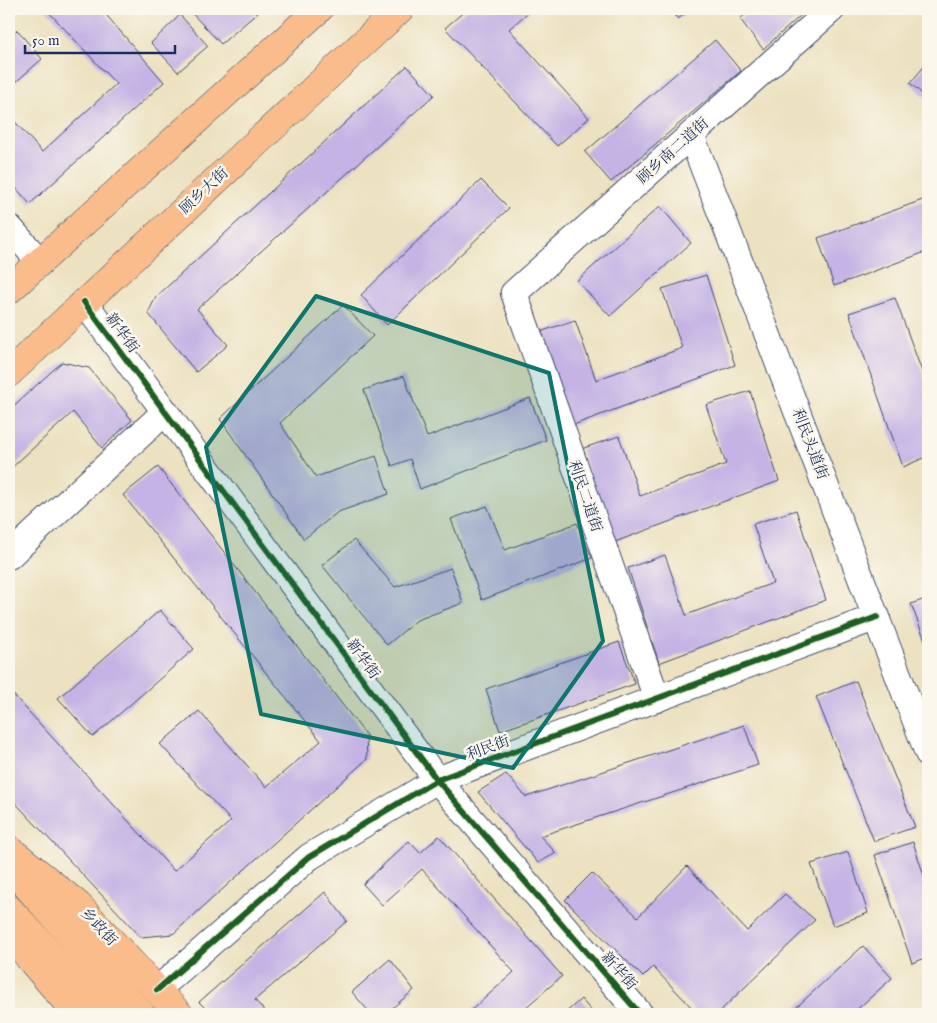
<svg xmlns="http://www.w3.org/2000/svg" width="937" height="1023" viewBox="0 0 937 1023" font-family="'IM FELL English','Noto Serif SC',serif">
	<rect width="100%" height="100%" fill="#fbf7ec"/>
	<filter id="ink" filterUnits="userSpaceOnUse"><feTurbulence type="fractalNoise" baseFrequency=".02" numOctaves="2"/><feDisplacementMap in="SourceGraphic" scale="10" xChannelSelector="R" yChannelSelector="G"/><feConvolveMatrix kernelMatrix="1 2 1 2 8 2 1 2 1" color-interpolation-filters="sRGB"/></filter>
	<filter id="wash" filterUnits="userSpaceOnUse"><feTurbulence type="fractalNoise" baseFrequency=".0096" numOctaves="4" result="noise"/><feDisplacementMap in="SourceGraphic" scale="20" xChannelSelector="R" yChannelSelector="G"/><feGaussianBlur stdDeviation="1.12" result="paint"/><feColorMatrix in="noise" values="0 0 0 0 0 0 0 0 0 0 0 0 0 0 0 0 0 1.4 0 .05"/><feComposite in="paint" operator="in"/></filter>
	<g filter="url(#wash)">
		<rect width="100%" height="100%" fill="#ece1c0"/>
		<g id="blocks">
			<g fill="#c4b3e4">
				<path d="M46 9H101L164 82 30 204 9 180V115L42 152 116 84Z"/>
				<path d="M188 9H262L221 44Z"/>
				<path d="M467 9H532L509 29 589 118 557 146 445 28Z"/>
				<path d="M668 9H691L678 19Z"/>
				<path d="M751 9H808L763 49 740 19Z"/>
				<path d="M180 15 208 46 178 72 151 43Z"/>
				<path d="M17 30 42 59 9 88V38Z"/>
				<path d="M715 40 741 71 611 182 585 152Z"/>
				<path d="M928 62V99L910 83Z"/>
				<path d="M407 66 434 95 197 309 228 345 196 372 148 313 156 297Z"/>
				<path d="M481 180 509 208 387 325 361 295Z"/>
				<path d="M928 198V251L834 286 818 238Z"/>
				<path d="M660 206 691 243 610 316 577 281Z"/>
				<path d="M706 275 735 365 568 427 537 333 575 320 596 380 682 348 662 289Z"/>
				<path d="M895 298 928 388V456L903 467 849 313Z"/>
				<path d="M343 305 373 336 280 423 316 477 376 456 389 494 338 512 304 539 220 419Z"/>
				<path d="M62 362 89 368 132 420 102 448 73 412 9 470V410Z"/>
				<path d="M404 376 427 437 530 398 546 440 420 489 410 459 392 466 364 390Z"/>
				<path d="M750 391 779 481 612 543 581 449 619 436 640 496 726 464 706 405Z"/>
				<path d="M158 467 366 735 367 759 173 934 141 937 9 796V690L174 871 231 821 160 744 199 711 266 787 321 741 123 495Z"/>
				<path d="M487 506 505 550 577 523 592 558 482 600 451 519Z"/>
				<path d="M796 510 826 600 659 663 628 568 665 555 686 615 773 583 753 524Z"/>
				<path d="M354 540 395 587 451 568 463 603 417 620 387 645 322 565Z"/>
				<path d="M928 598V648L911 604Z"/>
				<path d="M160 610 194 649 93 737 58 698Z"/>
				<path d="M619 642 635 684 500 731 486 689Z"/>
				<path d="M856 681 915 827 874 841 816 697Z"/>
				<path d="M744 725 758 765 540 836 556 853 538 863 478 792 506 774 526 797Z"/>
				<path d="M439 836 562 976 518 1014H467L514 972 422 869 382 905 363 884 409 841 420 853Z"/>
				<path d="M913 842 928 888V957L912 963 875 855Z"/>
				<path d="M848 852 868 913 833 926 811 864Z"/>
				<path d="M687 866 747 931 785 894 815 920 717 1014H698L653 967 643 977 565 900 592 873 638 917Z"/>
				<path d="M325 892 347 921 255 1000 267 1014H211L199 1002Z"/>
				<path d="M863 946 892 978 852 1014H789Z"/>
				<path d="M390 959 414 990 385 1014H371L352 992Z"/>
				<path d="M581 999 594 1014H564Z"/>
			</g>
		</g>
	</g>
	<g filter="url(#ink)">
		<use href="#blocks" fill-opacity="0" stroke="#3a4a6d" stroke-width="1"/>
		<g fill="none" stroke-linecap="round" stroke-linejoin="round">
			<g stroke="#3a4a6d" stroke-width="28">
				<g id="minor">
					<path d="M691 135 928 753"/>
					<path d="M9 227 40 262"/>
					<path d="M84 302 437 780 640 1014"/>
					<path d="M9 556 165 412"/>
					<path d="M657 699 514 293 832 9"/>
					<path d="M157 990 309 857 437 780 877 617"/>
				</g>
			</g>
			<g stroke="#3a4a6d" stroke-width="29">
				<g id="major">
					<path d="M9 290 319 9"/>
					<path d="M9 373 400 9"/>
					<path d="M9 849 78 905 179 1014"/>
					<path d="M9 866 141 1014"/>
					<path d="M9 909 106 1014"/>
					<path d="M17 940 29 958 77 1014"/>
				</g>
			</g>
			<use href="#minor" stroke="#fff" stroke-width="26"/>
			<use href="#major" stroke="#f9bc8a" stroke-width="28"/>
			<g stroke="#fbf7ec" stroke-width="9">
				<g id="cycleway">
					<path d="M84 302 437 780 640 1014"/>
					<path d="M157 990 309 857 437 780 877 617"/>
				</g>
			</g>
			<use href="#cycleway" stroke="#1b5e20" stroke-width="6"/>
		</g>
	</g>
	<path fill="#0f766e" fill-opacity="0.2" stroke="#0f766e" stroke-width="4" stroke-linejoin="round" d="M316 296 549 373 603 641 513 768 261 714 206 447Z"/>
	<g text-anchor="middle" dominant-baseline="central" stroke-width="5" stroke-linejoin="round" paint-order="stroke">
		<g font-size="15" fill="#1b2f5e" stroke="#fbf7ec">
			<text transform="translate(673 151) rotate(-42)">顾乡南二道街</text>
			<text transform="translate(204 191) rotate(-43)">顾乡大街</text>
			<text transform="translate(122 333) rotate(54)">新华街</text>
			<text transform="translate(810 444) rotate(69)">利民头道街</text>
			<text transform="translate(585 496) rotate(71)">利民二道街</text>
			<text transform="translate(363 659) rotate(54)">新华街</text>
			<text transform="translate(488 748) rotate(-20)">利民街</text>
			<text transform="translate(99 927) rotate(47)">乡政街</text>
			<text transform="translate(619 971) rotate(49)">新华街</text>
		</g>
	</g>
	<rect width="937" height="1023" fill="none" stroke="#fbf7ec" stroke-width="30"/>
	<path d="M25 45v8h150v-8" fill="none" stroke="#1b2f5e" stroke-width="2.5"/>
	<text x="32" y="45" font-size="15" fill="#1b2f5e" stroke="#fbf7ec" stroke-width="4" paint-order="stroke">50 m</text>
</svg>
